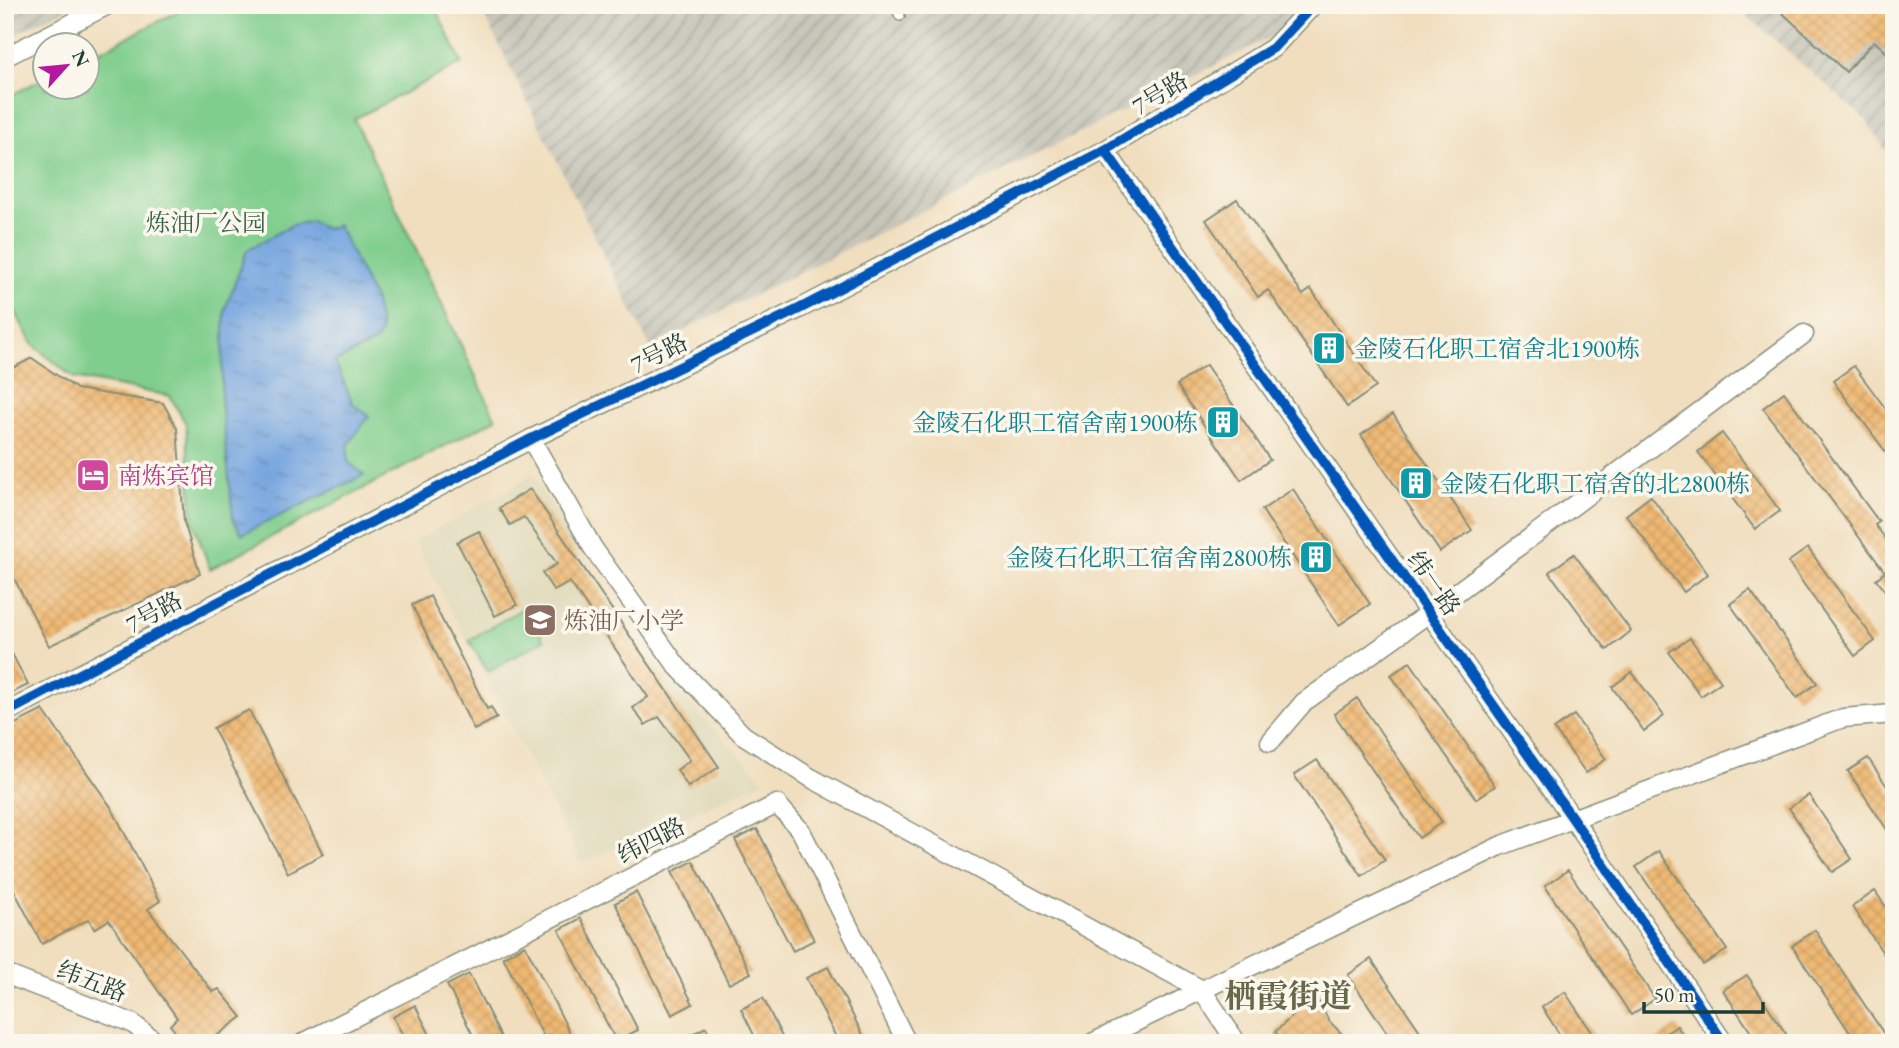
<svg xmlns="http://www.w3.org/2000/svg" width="1899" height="1048" viewBox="0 0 1899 1048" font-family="'EB Garamond','Noto Serif SC',serif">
	<defs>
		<pattern id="industrial-furrows" width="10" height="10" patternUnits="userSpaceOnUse" patternTransform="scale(1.75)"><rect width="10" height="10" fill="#c6c5b8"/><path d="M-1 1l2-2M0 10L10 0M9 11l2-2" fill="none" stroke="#a0a196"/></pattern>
		<pattern id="water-ripples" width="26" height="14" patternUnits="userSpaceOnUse" patternTransform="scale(1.75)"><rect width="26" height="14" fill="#75a5df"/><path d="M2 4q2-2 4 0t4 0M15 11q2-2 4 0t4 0" fill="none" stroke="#5f88b6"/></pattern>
		<pattern id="building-cross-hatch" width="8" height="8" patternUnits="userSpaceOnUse" patternTransform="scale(1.75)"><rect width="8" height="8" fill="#efb872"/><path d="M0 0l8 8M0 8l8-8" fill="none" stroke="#cc9f63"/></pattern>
	</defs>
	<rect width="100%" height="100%" fill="#fbf7ec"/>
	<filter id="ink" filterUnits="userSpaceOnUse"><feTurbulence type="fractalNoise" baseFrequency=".0143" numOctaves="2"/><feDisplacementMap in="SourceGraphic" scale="14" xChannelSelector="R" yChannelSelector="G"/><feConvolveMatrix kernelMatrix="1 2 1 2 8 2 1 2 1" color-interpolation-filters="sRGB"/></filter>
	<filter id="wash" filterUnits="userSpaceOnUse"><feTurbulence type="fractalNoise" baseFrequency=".00686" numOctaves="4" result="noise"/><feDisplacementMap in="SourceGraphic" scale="28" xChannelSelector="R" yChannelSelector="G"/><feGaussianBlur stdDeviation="1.57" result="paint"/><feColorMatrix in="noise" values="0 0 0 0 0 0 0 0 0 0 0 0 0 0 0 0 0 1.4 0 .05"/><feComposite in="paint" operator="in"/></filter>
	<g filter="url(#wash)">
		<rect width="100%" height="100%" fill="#f0debe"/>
		<path fill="#dfd8b7" d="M534 475 583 562 665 679 765 781 582 863 415 541Z"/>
		<g fill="url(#industrial-furrows)">
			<path d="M5 5H73L5 39Z"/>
			<path d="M479 5H1324L1315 15 650 347Z"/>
			<path d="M1735 5H1894V163L1866 120Z"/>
		</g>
		<g fill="#80ce8d" stroke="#508660" stroke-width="2">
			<path d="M191 5H434L462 63 354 119 496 419 210 569 193 522 186 424 170 396 74 378 32 344 5 292V98L45 78 46 88H88V57Z"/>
			<path d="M525 607 544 640 488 672 469 640Z"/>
		</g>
		<path fill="url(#water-ripples)" stroke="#4a718a" stroke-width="2" d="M312 221 325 229 338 225 375 301 381 332 375 342 335 362 353 404 369 416 348 445V462L364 475 242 534 233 519 221 399 225 310 247 250 292 225Z"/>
		<g id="blocks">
			<g fill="url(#building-cross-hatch)">
				<path d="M1774 5H1894V59L1874 41 1846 72Z"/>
				<path d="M1237 199 1303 295 1311 289 1376 387 1347 407 1268 290 1258 297 1206 220Z"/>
				<path d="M32 358 77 389 163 403 177 428 184 522 200 574 49 646 5 561V372Z"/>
				<path d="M1206 365 1270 460 1241 480 1177 385Z"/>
				<path d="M1854 366 1894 420V463L1833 381Z"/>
				<path d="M1784 392 1879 522 1875 525 1894 549V602L1876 579 1885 572 1763 408Z"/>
				<path d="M1393 414 1472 530 1440 552 1361 435Z"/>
				<path d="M1722 433 1780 511 1755 529 1698 452Z"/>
				<path d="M530 489 719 767 688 787 677 770 690 760 659 717 645 725 633 708 648 697 570 582 554 591 542 573 557 564 524 517 510 525 499 508Z"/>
				<path d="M1293 489 1370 604 1339 625 1262 510Z"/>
				<path d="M1651 496 1708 574 1684 592 1626 515Z"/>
				<path d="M479 531 517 605 495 616 457 542Z"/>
				<path d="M1808 548 1875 641 1855 656 1788 562Z"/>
				<path d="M1574 554 1631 631 1607 650 1549 572Z"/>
				<path d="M1750 590 1817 683 1797 698 1730 604Z"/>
				<path d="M430 596 487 709 491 707 497 718 474 730 412 605Z"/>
				<path d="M1690 638 1721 682 1701 696 1669 652Z"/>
				<path d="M5 640 28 685 5 696Z"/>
				<path d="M1410 662 1495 786 1476 799 1391 675Z"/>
				<path d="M1632 672 1664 716 1644 731 1612 687Z"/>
				<path d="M1357 698 1442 822 1419 838 1334 714Z"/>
				<path d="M43 710 111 807 160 901 148 909 213 992 219 989 242 1017 207 1043H184L170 1025 177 1018 109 920 94 929 89 919 42 944 5 873V729Z"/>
				<path d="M249 710 323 854 288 873 213 728Z"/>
				<path d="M1574 715 1606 759 1586 773 1554 729Z"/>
				<path d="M1868 758 1894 797V840L1848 771Z"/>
				<path d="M1317 760 1385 860 1362 876 1294 775Z"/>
				<path d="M1809 795 1852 859 1832 872 1789 808Z"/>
				<path d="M757 829 814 940 793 951 735 840Z"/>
				<path d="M1659 851 1727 950 1703 965 1636 867Z"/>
				<path d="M693 861 751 973 729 984 672 872Z"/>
				<path d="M1568 870 1655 999 1631 1015 1545 886Z"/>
				<path d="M1875 891 1894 919V969L1852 907Z"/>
				<path d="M636 892 693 1004 672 1015 615 903Z"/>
				<path d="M581 918 638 1030 616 1041 559 930Z"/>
				<path d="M1815 930 1890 1043H1857L1792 946Z"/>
				<path d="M525 945 575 1043H547L503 957Z"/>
				<path d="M1371 959 1428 1043H1394L1348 975Z"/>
				<path d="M828 967 867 1043H839L806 978Z"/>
				<path d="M469 974 504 1043H477L447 985Z"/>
				<path d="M1747 975 1792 1043H1758L1723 990Z"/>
				<path d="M1565 992 1599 1043H1565L1542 1007Z"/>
				<path d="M763 998 785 1043H758L741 1009Z"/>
				<path d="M1319 1002 1329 1021 1344 1036 1339 1043H1286L1275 1032 1297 1012Z"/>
				<path d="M415 1005 434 1043H407L393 1017Z"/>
				<path d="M1677 1026 1688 1043H1651Z"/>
				<path d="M706 1027 714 1043H675Z"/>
			</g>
		</g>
	</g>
	<g filter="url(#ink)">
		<use href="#blocks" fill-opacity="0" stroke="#888e79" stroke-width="2"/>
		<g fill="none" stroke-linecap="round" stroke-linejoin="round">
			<g stroke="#888e79" stroke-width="12">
				<path id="lane" d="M895 5 900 16"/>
			</g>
			<g stroke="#888e79" stroke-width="21">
				<g id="street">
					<path d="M5 57 108 5"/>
					<path d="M1105 150 1573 819 1724 1043"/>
					<path d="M531 439 593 548 677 666 743 735 811 778 1202 990 1092 1043"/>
					<path d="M5 713 531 439 799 309 1105 150 1273 48 1313 5"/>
					<path d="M1270 742 1304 702 1429 613 1804 334"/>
					<path d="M5 974 132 1023 157 1043"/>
					<path d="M303 1043 777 804 801 831 907 1043"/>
					<path d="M1237 1043 1202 990 1500 846 1843 718 1894 714"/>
				</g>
			</g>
			<use href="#lane" stroke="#fff" stroke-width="9"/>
			<use href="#street" stroke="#fff" stroke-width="18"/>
			<g stroke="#fbf7ec" stroke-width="15">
				<g id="cycleway">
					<path d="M1105 150 1573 819 1724 1043"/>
					<path d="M5 713 531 439 799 309 1105 150 1273 48 1313 5"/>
				</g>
			</g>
			<use href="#cycleway" stroke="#0057b8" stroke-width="10"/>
		</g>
	</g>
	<defs>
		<g id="building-square" transform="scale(1.75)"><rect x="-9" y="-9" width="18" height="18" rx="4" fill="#0f9aa8" stroke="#fbf7ec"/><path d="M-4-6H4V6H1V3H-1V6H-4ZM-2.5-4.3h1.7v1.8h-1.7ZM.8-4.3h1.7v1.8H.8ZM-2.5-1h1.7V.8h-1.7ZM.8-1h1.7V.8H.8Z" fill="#fff"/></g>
		<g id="hotel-square" transform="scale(1.75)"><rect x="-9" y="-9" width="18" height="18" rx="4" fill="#d1479c" stroke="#fbf7ec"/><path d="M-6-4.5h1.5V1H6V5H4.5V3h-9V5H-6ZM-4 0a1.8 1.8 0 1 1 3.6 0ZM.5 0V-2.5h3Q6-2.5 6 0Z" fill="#fff"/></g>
		<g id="school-square" transform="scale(1.75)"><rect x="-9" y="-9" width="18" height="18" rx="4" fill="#8d6e63" stroke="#fbf7ec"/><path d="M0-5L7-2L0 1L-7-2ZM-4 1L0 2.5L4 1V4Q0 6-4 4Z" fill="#fff"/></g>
	</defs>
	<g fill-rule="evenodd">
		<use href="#building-square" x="1329" y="348"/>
		<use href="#building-square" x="1223" y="422"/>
		<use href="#hotel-square" x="93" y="475"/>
		<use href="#building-square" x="1416" y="483"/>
		<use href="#building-square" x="1316" y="557"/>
		<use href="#school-square" x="540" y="620"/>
	</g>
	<g text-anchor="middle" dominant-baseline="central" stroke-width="7" stroke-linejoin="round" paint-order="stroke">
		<g font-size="24" fill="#1f3d34" stroke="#fbf7ec">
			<text transform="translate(1160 93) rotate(-31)">7号路</text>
			<text transform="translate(659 353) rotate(-26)">7号路</text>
			<text transform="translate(1434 583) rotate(55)">纬一路</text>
			<text transform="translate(154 612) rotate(-28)">7号路</text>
			<text transform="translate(651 840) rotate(-27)">纬四路</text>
			<text transform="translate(92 981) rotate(21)">纬五路</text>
		</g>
		<g font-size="24" fill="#37614a" stroke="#fbf7ec">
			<text x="206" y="222">炼油厂公园</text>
		</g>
		<g font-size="24" fill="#0d838f" stroke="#fbf7ec" text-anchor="start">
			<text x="1354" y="348">金陵石化职工宿舍北1900栋</text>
			<text x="1198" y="422" text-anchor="end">金陵石化职工宿舍南1900栋</text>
			<text x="1440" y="483">金陵石化职工宿舍的北2800栋</text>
			<text x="1292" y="557" text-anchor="end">金陵石化职工宿舍南2800栋</text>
		</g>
		<g font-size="24" fill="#b23c85" stroke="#fbf7ec" text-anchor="start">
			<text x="118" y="475">南炼宾馆</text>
		</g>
		<g font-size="24" fill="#785e54" stroke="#fbf7ec" text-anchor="start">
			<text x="564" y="620">炼油厂小学</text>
		</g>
		<g font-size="32" font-weight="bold" fill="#68684a" stroke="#fbf7ec">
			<text x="1288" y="996">栖霞街道</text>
		</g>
	</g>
	<rect width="1899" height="1048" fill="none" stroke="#fbf7ec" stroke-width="28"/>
	<g transform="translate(66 66) rotate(63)"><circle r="33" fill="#fbf7ec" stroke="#a3ada2" stroke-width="2"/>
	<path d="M0-5L12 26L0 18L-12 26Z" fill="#b5179e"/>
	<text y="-10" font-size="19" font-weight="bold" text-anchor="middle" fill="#1f3d34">N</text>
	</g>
	<path d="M1644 1002v10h119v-10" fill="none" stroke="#1f3d34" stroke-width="3.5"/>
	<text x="1654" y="1002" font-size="21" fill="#1f3d34" stroke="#fbf7ec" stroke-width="5" paint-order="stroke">50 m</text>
</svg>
